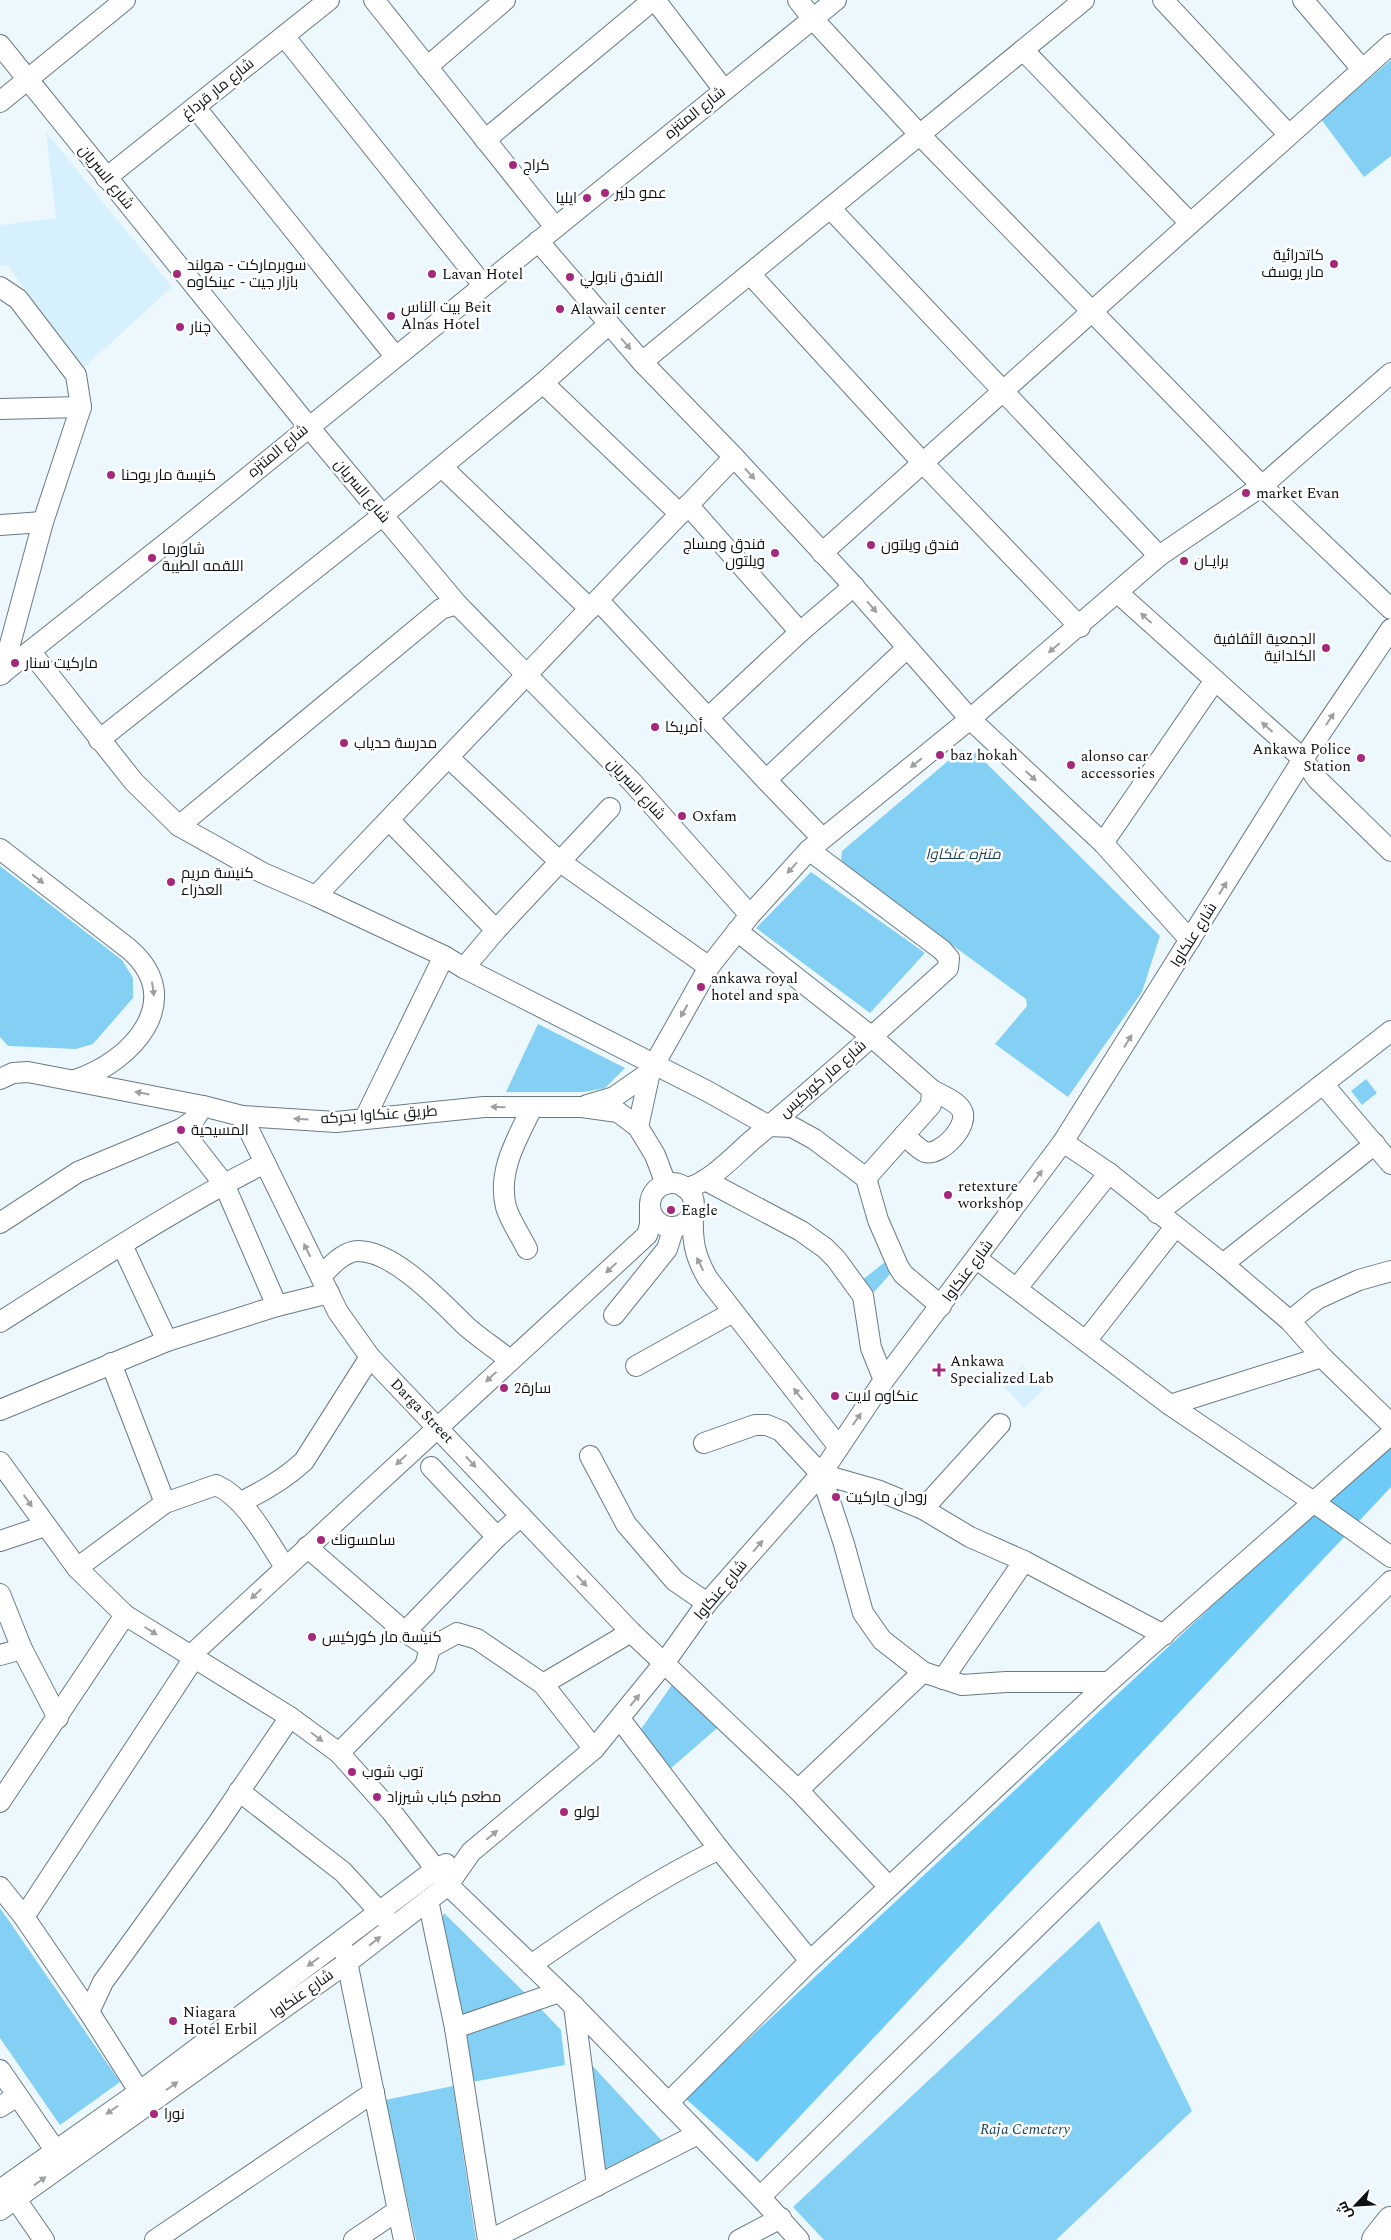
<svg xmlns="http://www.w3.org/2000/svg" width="1391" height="2240" viewBox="0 0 1391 2240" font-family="Spectral,Cairo,serif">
	<rect width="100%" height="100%" fill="#edf8fe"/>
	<g fill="#d6f0fd">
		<path d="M46 132 172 287 82 369 9 267 0 265V225L56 218Z"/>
		<path d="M1023 1366 1044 1389 1024 1408 1002 1384Z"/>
	</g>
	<g fill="#84d0f5">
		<path d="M1391 60V156L1364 177 1321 119Z"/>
		<path d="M961 750 976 753 1160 936 1142 992 1068 1097 995 1044 1027 1006 1026 999 847 868 841 860 842 851Z"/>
		<path d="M0 866 122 960 133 978V998L93 1044 76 1049 8 1046 0 1037Z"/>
		<path d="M811 872 925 953 870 1013 756 928Z"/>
		<path d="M538 1024 625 1068 605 1088 584 1092H506Z"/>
		<path d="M1366 1079 1377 1093 1362 1105 1351 1091Z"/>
		<path d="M885 1262 892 1272 874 1292 861 1281Z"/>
		<path d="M676 1679 723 1723 670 1769 637 1735Z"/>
		<path d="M0 1908 120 2082 60 2125 0 2038Z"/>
		<path d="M444 1913 528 1996 462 2018 440 1924Z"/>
		<path d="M1099 1921 1192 2111 1056 2240H824L793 2207Z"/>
		<path d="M541 2009 561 2030 565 2065 472 2082 462 2026Z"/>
		<path d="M588 2061 664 2143 605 2171Z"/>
		<path d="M453 2086 476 2240H416L385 2100Z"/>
	</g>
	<path fill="#6ecbf7" d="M1391 1439V1487L757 2162 685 2098Z"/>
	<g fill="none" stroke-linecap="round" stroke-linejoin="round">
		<g stroke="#6a7a82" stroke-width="22">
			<g id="minor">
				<path d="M374 0 555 227"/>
				<path d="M655 0 724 90"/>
				<path d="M798 0 812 18 920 135 1262 486 1391 609"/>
				<path d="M1163 0 1288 134"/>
				<path d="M1303 0 1362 69"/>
				<path d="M284 36 483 285"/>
				<path d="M0 45 308 426 457 604 632 782 750 915"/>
				<path d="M1023 50 1190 223"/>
				<path d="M427 67 505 0"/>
				<path d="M0 102 125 0"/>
				<path d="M195 107 395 356"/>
				<path d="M485 140 653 0"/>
				<path d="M106 178 329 0"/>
				<path d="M830 208 1159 556"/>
				<path d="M538 241 642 362 734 457 849 581 970 719 1103 843 1190 940"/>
				<path d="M750 274 923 463 1080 627"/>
				<path d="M0 287 18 299 76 375 81 407 43 522 2 674"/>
				<path d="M642 362 1084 0"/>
				<path d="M543 383 680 514"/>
				<path d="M0 409 81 407"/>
				<path d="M442 467 590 609"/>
				<path d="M688 505 800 632"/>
				<path d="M0 525 43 522"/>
				<path d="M822 553 1391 44"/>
				<path d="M1118 593 1303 759 1317 779 1391 851"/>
				<path d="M598 600 766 780 907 648"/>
				<path d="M30 651 134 782 179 826 263 873 316 896 444 956 464 968 707 1091 769 1126 792 1127 814 1139 866 1178 878 1220 898 1266 903 1274 941 1306"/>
				<path d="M0 675 184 529 836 0"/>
				<path d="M709 717 800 632 854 586"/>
				<path d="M99 740 383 515 543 383 609 324"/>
				<path d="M449 758 559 861 709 967"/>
				<path d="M766 780 822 838"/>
				<path d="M389 820 496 930"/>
				<path d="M179 826 441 609 457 604"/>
				<path d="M1103 843 1215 680"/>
				<path d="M0 849 129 949C188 1000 132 1062 75 1080"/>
				<path d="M316 896 734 457"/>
				<path d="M737 931 872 1037 932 1090 931 1105 866 1178"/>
				<path d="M464 968 496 930 610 808"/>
				<path d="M0 1079 13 1073 28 1072 203 1106 242 1116 336 1122 484 1107H582L618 1112 638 1127 655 1155 666 1184"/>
				<path d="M1323 1084 1391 1164"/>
				<path d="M587 1105 614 1097 650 1072"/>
				<path d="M242 1116 338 1312 370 1357 631 1632 798 1790 923 1672"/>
				<path d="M365 1118 444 956"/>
				<path d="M638 1127 650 1072 709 967 750 915 809 850 970 719 1159 556 1262 486 1391 373"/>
				<path d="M181 1129 224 1184 277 1306"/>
				<path d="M904 1135C910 1140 918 1149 925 1152 940 1157 972 1124 961 1109 956 1101 941 1095 932 1090"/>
				<path d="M1063 1142 1109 1173 1223 1264 1290 1321 1322 1357 1170 1405"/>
				<path d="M705 1180 801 1231 825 1248 836 1259 863 1296 871 1348 884 1380"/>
				<circle cx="672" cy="1205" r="22"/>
				<path d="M685 1188C706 1186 734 1156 750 1142 817 1086 883 1027 948 968L949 958 942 950 809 850"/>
				<path d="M693 1212C692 1240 694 1255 708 1279L838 1446"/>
				<path d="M1157 1213 1391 1031"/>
				<path d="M0 1223 78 1172 181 1129 194 1120 203 1106"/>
				<path d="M122 1245 167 1341"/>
				<path d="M527 1249C521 1236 510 1221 506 1207 497 1171 517 1139 532 1108"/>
				<path d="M977 1259 1170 1405 1315 1503 1391 1557"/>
				<path d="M1223 1264 1375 1144"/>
				<path d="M321 1277C329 1267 344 1251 358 1251 395 1251 442 1303 467 1327 481 1339 496 1349 510 1360"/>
				<path d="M1017 1288 1109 1173"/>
				<path d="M614 1315 667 1249 674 1227"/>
				<path d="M1290 1321 1317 1299 1359 1280 1391 1271"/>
				<path d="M0 1322C87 1267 173 1209 265 1163"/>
				<path d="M1086 1341 1175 1227"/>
				<path d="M1322 1357 1391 1424"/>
				<path d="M111 1363 165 1503"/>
				<path d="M636 1366 733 1312"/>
				<path d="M0 1410 167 1341 277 1306 329 1293"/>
				<path d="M704 1443 755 1425H767L781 1431 821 1474 844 1544 863 1613 882 1640 923 1672 962 1685 1006 1682H1109"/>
				<path d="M590 1456 626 1524 675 1581 707 1603"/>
				<path d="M0 1462 77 1568 125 1615 290 1717 339 1753 391 1811 448 1885 574 2006 760 2197 799 2240"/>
				<path d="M431 1467 497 1537"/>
				<path d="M821 1474 877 1490 923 1509 970 1537 1024 1561 1164 1635"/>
				<path d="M241 1502C264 1491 285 1479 304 1461L370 1357"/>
				<path d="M923 1509 1000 1424"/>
				<path d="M0 1541 45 1526"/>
				<path d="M307 1547 405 1632 430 1648"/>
				<path d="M77 1568 165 1503 216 1485C246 1498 267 1540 285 1567"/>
				<path d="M0 1594 22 1649 0 1655"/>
				<path d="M405 1632 497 1537 521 1516"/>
				<path d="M22 1649 58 1718"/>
				<path d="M190 1656 647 1235 650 1225V1205"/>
				<path d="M943 1679 1024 1561"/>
				<path d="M543 1684 594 1749"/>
				<path d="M620 1719 719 1849 810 1961"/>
				<path d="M339 1753 425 1666 430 1648 457 1633 477 1639 543 1684 631 1632"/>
				<path d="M798 1790 889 1887"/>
				<path d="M239 1791 343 1872 388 1921"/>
				<path d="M0 1802 125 1615"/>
				<path d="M0 1887 24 1917 89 2012 146 2102"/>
				<path d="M428 1900 455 2028 488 2240"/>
				<path d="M24 1917 194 1658"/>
				<path d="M345 1952 404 2240"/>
				<path d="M531 1965C594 1921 650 1883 719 1849"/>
				<path d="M574 2006 597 2186"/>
				<path d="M89 2012 103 1982 218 1823 290 1717"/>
				<path d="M455 2028 559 1992"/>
				<path d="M0 2070 62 2160"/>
				<path d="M669 2102 810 1961 1109 1682 1391 1434"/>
				<path d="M0 2107 17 2096"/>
				<path d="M8 2188 44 2240"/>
				<path d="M0 2190 139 2092 436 1869 446 1864"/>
				<path d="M760 2197 1391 1581"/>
				<path d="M0 2210 348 1962 448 1885 471 1852 594 1749 665 1662 707 1603 821 1474 884 1380 1063 1142 1303 759 1391 629"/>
				<path d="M155 2240 374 2092"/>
				<path d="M354 2240 397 2211"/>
				<path d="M490 2240 698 2134"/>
				<path d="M739 2240 781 2218"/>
			</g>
		</g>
		<g stroke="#6a7a82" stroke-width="30">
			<path id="highway" d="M1376 2240 1391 2221"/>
		</g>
		<use href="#minor" stroke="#fff" stroke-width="20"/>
		<use href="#highway" stroke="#fff" stroke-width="28"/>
	</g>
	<defs><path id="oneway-solid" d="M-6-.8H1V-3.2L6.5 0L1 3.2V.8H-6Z" transform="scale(1.25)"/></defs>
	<g fill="#9d9fa1">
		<use href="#oneway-solid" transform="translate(626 344) rotate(49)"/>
		<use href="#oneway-solid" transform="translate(750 474) rotate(47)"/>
		<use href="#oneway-solid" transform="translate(872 607) rotate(49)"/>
		<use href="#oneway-solid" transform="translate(1146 618) rotate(-138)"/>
		<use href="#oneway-solid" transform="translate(1054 648) rotate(140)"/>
		<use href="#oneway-solid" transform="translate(1330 719) rotate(-56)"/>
		<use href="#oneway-solid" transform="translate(1267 727) rotate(-138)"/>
		<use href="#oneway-solid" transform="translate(916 763) rotate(141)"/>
		<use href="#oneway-solid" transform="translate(1031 776) rotate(43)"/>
		<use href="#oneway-solid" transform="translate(792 868) rotate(132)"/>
		<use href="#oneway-solid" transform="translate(38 879) rotate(38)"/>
		<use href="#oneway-solid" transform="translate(1223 888) rotate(-58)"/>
		<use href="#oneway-solid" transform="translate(153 989) rotate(82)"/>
		<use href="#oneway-solid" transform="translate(684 1011) rotate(119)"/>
		<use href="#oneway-solid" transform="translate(1128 1041) rotate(-58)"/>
		<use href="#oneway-solid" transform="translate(142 1093) rotate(-169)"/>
		<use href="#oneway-solid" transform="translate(498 1107) rotate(-179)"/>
		<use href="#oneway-solid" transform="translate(301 1119) rotate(-176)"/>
		<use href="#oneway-solid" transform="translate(1038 1176) rotate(-54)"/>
		<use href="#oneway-solid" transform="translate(307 1250) rotate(-116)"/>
		<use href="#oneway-solid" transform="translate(700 1264) rotate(-116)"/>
		<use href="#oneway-solid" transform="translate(611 1268) rotate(137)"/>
		<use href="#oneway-solid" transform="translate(491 1377) rotate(137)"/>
		<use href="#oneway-solid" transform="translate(798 1394) rotate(-128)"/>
		<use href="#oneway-solid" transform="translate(857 1419) rotate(-55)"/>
		<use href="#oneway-solid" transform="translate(401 1460) rotate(137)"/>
		<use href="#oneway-solid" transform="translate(471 1462) rotate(47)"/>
		<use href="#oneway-solid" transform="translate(28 1501) rotate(55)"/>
		<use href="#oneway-solid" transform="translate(758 1546) rotate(-49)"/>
		<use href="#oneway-solid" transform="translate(582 1581) rotate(47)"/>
		<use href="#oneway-solid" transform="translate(256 1594) rotate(137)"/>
		<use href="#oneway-solid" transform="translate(151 1631) rotate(32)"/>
		<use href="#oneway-solid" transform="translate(635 1700) rotate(-51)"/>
		<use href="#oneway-solid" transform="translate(317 1737) rotate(37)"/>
		<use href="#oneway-solid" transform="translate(492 1835) rotate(-40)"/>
		<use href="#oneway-solid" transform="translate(375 1941) rotate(-38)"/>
		<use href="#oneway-solid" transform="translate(313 1962) rotate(143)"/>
		<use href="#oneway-solid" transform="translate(172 2086) rotate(-35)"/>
		<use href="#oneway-solid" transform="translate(112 2110) rotate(145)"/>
		<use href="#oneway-solid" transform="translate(40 2181) rotate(-36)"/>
	</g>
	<g fill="#a4297d" stroke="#fff" stroke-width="2">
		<circle cx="513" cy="165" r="5"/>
		<circle cx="605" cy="193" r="5"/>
		<circle cx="587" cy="198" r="5"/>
		<circle cx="1334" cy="264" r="5"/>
		<circle cx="177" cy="274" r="5"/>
		<circle cx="432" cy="274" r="5"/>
		<circle cx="570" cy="277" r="5"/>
		<circle cx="560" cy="309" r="5"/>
		<circle cx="391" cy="316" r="5"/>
		<circle cx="180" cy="327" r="5"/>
		<circle cx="111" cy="475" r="5"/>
		<circle cx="1246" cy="493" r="5"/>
		<circle cx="871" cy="545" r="5"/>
		<circle cx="775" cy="553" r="5"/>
		<circle cx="152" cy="558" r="5"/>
		<circle cx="1184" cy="561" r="5"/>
		<circle cx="1326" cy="648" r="5"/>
		<circle cx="15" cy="663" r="5"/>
		<circle cx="655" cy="727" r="5"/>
		<circle cx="344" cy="743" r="5"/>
		<circle cx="940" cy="755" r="5"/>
		<circle cx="1361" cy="758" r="5"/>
		<circle cx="1071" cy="765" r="5"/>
		<circle cx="682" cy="816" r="5"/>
		<circle cx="171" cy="882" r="5"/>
		<circle cx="701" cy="987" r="5"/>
		<circle cx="181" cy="1130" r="5"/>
		<circle cx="948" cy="1195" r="5"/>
		<circle cx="671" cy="1210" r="5"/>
		<path d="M936.5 1362.5h5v5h5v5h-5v5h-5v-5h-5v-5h5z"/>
		<circle cx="504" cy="1388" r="5"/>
		<circle cx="835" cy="1396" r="5"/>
		<circle cx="836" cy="1497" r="5"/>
		<circle cx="321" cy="1540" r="5"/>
		<circle cx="312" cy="1637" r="5"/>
		<circle cx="352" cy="1772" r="5"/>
		<circle cx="377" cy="1797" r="5"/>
		<circle cx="564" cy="1812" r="5"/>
		<circle cx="173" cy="2021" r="5"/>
		<circle cx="154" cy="2114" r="5"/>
	</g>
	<g text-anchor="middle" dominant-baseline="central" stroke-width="5" stroke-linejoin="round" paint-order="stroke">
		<g font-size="15" fill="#0a1013" stroke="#fff">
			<text transform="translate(218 89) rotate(-39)">شارع مار قرداغ</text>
			<text transform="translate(695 113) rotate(-39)">شارع المتنزه</text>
			<text transform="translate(106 177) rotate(51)">شارع السريان</text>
			<text transform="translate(278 451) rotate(-40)">شارع المتنزه</text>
			<text transform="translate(362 491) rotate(50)">شارع السريان</text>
			<text transform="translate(636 789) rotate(47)">شارع السريان</text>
			<text transform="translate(1194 935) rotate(-58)">شارع عنكاوا</text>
			<text transform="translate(823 1079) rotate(-41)">شارع مار كوركيس</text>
			<text transform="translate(379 1115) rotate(-4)">طريق عنكاوا بحركه</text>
			<text transform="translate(968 1271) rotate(-53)">شارع عنكاوا</text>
			<text transform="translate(422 1411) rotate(46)">Darga Street</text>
			<text transform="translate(721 1590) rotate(-50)">شارع عنكاوا</text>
			<text transform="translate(302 1994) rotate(-35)">شارع عنكاوا</text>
		</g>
		<g font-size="15" fill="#0a1013" stroke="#fff" text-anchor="start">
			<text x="523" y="165">كراج</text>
			<text x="615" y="193">عمو دلير</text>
			<text x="577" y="198" text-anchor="end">ايليا</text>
			<text x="1324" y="255" text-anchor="end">كاتدرائية<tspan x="1324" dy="17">مار يوسف</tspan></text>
			<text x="187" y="265">سوبرماركت - هولند<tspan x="187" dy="17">بازار جيت - عينكاوه</tspan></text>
			<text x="442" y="274">Lavan Hotel</text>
			<text x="580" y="277">الفندق نابولي</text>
			<text x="401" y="307">بيت الناس Beit<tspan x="401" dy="17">Alnas Hotel</tspan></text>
			<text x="570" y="309">Alawail center</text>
			<text x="190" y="327">چنار</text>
			<text x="121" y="475">كنيسة مار يوحنا</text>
			<text x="1256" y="493">market Evan</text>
			<text x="765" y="544" text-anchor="end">فندق ومساج<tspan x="765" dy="17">ويلتون</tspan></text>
			<text x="881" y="545">فندق ویلتون</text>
			<text x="162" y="549">شاورما<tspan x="162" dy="17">اللقمه الطيبة</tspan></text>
			<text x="1194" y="561">برایـان</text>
			<text x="1316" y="639" text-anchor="end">الجمعية الثقافية<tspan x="1316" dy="17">الكلدانية</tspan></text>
			<text x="25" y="663">ماركيت سنار</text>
			<text x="665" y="727">أمريكا</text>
			<text x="354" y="743">مدرسة حدياب</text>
			<text x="1351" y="749" text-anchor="end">Ankawa Police<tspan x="1351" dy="17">Station</tspan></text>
			<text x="950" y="755">baz hokah</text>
			<text x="1081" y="756">alonso car<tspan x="1081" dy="17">accessories</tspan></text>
			<text x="692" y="816">Oxfam</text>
			<text x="181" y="873">كنيسة مريم<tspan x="181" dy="17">العذراء</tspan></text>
			<text x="711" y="978">ankawa royal<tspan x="711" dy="17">hotel and spa</tspan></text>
			<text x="191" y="1130">المسيحية</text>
			<text x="958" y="1186">retexture<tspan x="958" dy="17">workshop</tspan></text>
			<text x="681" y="1210">Eagle</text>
			<text x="950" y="1361">Ankawa<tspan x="950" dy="17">Specialized Lab</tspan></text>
			<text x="514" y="1388">سارة2</text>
			<text x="845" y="1396">عنكاوه لايت</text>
			<text x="846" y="1497">رودان ماركيت</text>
			<text x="331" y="1540">سامسونك</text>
			<text x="322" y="1637">كنيسة مار كوركيس</text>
			<text x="362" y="1772">توب شوب</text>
			<text x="387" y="1797">مطعم كباب شيرزاد</text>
			<text x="574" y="1812">لولو</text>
			<text x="183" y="2012">Niagara<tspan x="183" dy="17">Hotel Erbil</tspan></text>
			<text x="164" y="2114">نورا</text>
		</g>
		<g font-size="15" font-style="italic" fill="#1b4456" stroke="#fff">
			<text x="963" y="854">متنزه عنكاوا</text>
			<text x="1025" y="2129">Raja Cemetery</text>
		</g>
	</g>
	<g transform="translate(1356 2205) rotate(245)" stroke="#ffffff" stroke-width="4" paint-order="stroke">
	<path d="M0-4L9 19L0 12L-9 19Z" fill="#0a1013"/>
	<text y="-8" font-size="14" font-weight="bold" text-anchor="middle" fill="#0a1013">ش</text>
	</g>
</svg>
